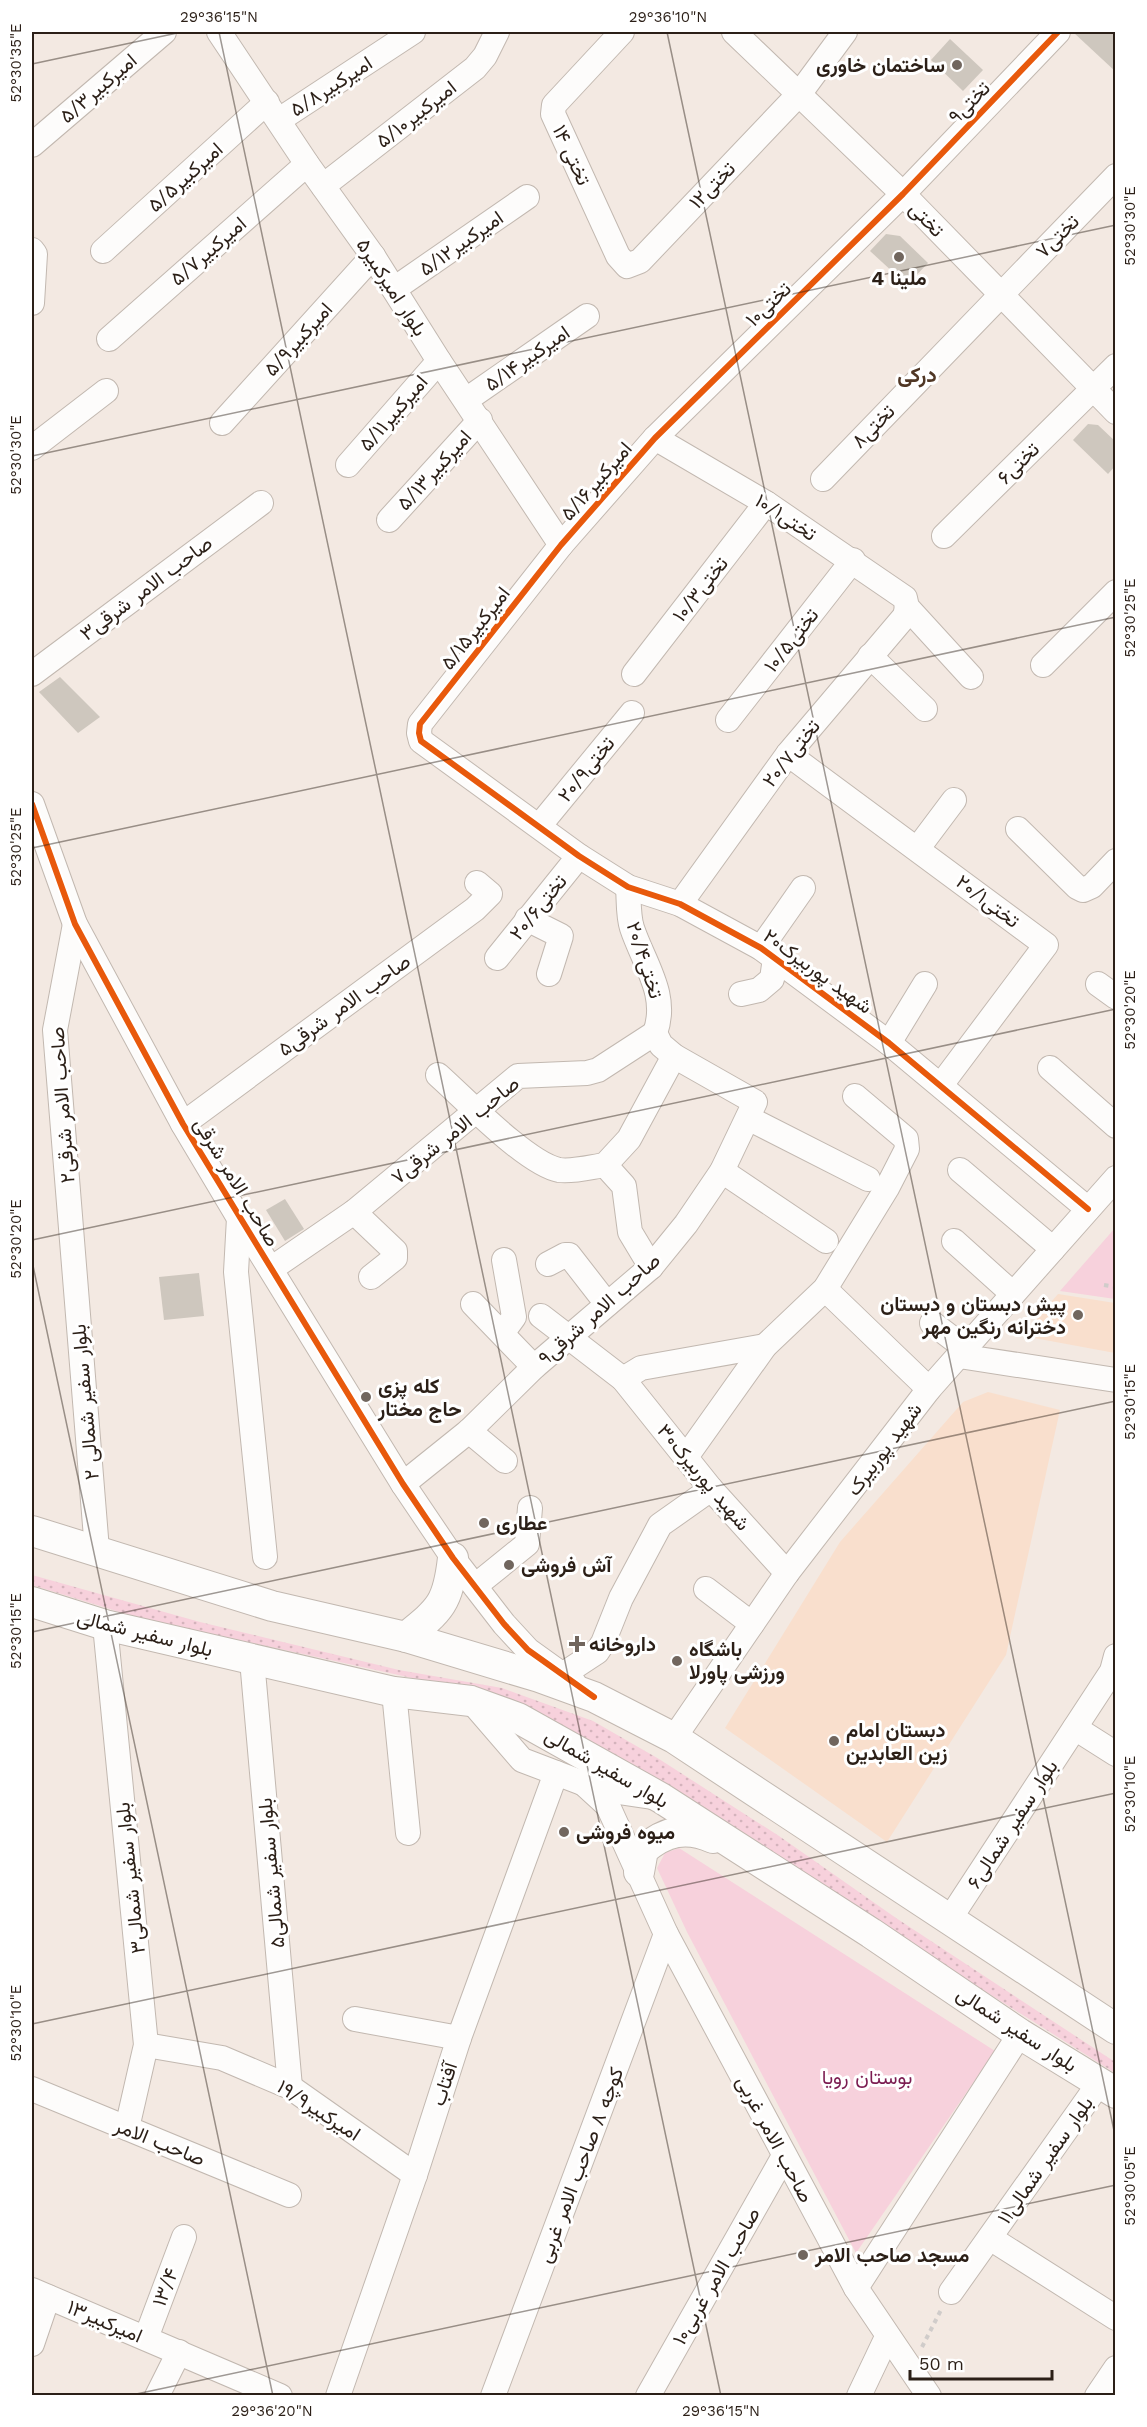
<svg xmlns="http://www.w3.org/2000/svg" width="1147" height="2427" viewBox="0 0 1147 2427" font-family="'Work Sans',Vazirmatn,sans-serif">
	<defs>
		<pattern id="grass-dots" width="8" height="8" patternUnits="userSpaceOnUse" patternTransform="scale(1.5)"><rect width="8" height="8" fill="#f7d1dc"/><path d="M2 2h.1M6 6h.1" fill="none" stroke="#d4b3bc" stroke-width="1.8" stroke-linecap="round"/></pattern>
	</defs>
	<rect width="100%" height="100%" fill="#f3e9e2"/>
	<g fill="#f9dfcd">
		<path d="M1058 1294 1115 1303V1353L1034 1338 1029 1328Z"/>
		<path d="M988 1392 1060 1410 1006 1655 887 1842 725 1728 840 1542 963 1402Z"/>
	</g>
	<path fill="url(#grass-dots)" d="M32 1575 200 1622 399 1670 502 1688 593 1721 659 1759 779 1836 896 1918 1115 2062V2073L894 1934 485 1694 139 1618 32 1585Z"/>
	<g fill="#f7d1dc">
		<path d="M1115 1228V1299L1060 1291Z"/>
		<path d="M679 1848 995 2051 856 2253 687 1932 657 1868 665 1853Z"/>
	</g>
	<g fill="#cec7be">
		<path d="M1073 32H1116V72Z"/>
		<path d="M950 39 983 70 963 91 931 60Z"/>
		<path d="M886 234 900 236 928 263 907 285 870 251Z"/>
		<path d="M1088 424 1098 425 1116 442V465L1108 474 1073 440Z"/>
		<path d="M60 677 100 717 78 733 39 692Z"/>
		<path d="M285 1199 304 1229 285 1241 266 1210Z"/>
		<path d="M199 1273 204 1316 164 1320 159 1277Z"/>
	</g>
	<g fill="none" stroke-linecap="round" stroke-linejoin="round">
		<g stroke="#c2b8b0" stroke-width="26">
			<g id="minor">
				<path d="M219 32 307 164 373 256 439 361 561 545"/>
				<path d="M622 32 554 105 553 114 618 256 627 266 640 261 800 93 845 32"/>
				<path d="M734 32 903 194 1116 412"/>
				<path d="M1058 32 903 194 655 438 561 545 420 724 419 733 421 741 579 856 628 887 680 904 761 948 889 1043 1088 1209"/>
				<path d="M279 120 413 32"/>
				<path d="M32 145 164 32"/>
				<path d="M323 186 475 68 485 56 497 32"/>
				<path d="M32 250 35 254 32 303"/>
				<path d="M103 251 267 102"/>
				<path d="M394 289 527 197"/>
				<path d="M109 339 307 164"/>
				<path d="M466 400 587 316"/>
				<path d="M222 423 373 256"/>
				<path d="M655 438 766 503 905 598 907 607 971 677"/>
				<path d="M32 448 106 391"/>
				<path d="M348 465 439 361"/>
				<path d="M823 479 1116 176"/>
				<path d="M389 520 480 420"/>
				<path d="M944 536 1116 366"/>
				<path d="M870 656 925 709"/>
				<path d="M1043 665 1116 592"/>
				<path d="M32 674 261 503"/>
				<path d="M634 674 766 503"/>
				<path d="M728 720 853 560"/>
				<path d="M788 754 1046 945 941 1085"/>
				<path d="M32 804 75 924 183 1124 239 1218 403 1484 453 1558 504 1624 528 1650 574 1683"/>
				<path d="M540 825 632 713"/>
				<path d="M1018 829 1077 887 1083 890 1092 886 1116 861"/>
				<path d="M918 848 954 800"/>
				<path d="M628 887C629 900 628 916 632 928 644 964 669 995 655 1033"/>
				<path d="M680 904 788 754 905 616 907 607"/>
				<path d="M527 919 561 936 549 974"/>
				<path d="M75 924 55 1030 97 1550"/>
				<path d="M761 948 803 888"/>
				<path d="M497 958 579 856"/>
				<path d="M1098 984 1116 997"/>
				<path d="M741 994 759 990 772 979 775 958"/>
				<path d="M889 1043 925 984"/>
				<path d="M1050 1068 1116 1126"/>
				<path d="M438 1075C464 1098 527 1164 559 1170 573 1172 591 1167 605 1165L629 1139 674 1056"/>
				<path d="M748 1118 868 1179"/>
				<path d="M183 1124 475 909 490 894 477 883"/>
				<path d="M605 1165 624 1186 630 1232 651 1267"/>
				<path d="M960 1170 1053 1249"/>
				<path d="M722 1171 826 1241"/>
				<path d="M354 1212 395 1251V1258L371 1277"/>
				<path d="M239 1218 236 1272 265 1557"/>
				<path d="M954 1241 1013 1294"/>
				<path d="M548 1264 565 1255H569L607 1304"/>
				<path d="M271 1269 354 1212 518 1076 587 1073 598 1070 655 1033"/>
				<path d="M825 1289 929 1389"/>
				<path d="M473 1304 534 1367"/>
				<path d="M541 1316 623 1379 711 1489 787 1573"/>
				<path d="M932 1323 965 1348"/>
				<path d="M503 1332 514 1317 504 1260"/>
				<path d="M959 1356 1116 1380"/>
				<path d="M623 1379 641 1368 765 1346"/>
				<path d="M469 1431 505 1461"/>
				<path d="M686 1457 765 1346 825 1289 887 1188 907 1149 906 1139 855 1096"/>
				<path d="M403 1484 469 1431 534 1367 651 1267 686 1224 722 1171 755 1102 674 1056 661 1045 655 1033"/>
				<path d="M475 1586 527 1544 530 1508"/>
				<path d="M706 1589 752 1624"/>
				<path d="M105 1625 146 2045 127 2128"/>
				<path d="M252 1660 290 2087"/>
				<path d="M562 1675 597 1652 603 1643 621 1598 660 1525 711 1489"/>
				<path d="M394 1692 408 1833"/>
				<path d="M471 1701 522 1760 598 1789 652 1797"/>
				<path d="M1075 1728 1116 1754"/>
				<path d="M674 1738 787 1573 929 1389 1116 1178"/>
				<path d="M584 1784 608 1806 666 1934 856 2288 929 2396"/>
				<path d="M949 1920 1112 1671 1116 1656"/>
				<path d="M355 2019 459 2038"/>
				<path d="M146 2045 222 2058 290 2087 415 2175"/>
				<path d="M32 2089 289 2195"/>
				<path d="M990 2238 1116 2318"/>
				<path d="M856 2288 1020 2034"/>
				<path d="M32 2290 280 2396"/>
				<path d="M951 2292 1100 2082"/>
				<path d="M146 2338 184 2237"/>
				<path d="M32 2344 48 2297"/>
				<path d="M157 2396 179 2352"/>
				<path d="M338 2396 415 2175 459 2038 556 1773"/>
				<path d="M493 2396 666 1934"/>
				<path d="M648 2396 784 2156"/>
				<path d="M859 2396 887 2337"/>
				<path d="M1097 2396 1116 2368"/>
			</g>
		</g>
		<g stroke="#c2b8b0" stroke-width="32">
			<g id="major">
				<path d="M32 1531 272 1606 406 1637 539 1677 594 1697 674 1738 1116 2029"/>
				<path d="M32 1602 105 1625 394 1692 471 1701 518 1718 661 1798 871 1933 1020 2034 1116 2093"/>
				<path d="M406 1637C441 1609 448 1603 453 1558"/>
				<path d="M639 1872 643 1850C665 1831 686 1826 713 1838"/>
			</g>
		</g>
		<g stroke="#d0ccca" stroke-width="4" stroke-dasharray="4.5 4.5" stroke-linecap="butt">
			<path d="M1104 1285 1116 1287"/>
			<path d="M922 2347 942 2308"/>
		</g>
		<use href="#minor" stroke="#fdfcfb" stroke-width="24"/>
		<use href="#major" stroke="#fdfcfb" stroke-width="30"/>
		<g stroke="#fff" stroke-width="10">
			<g id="cycleway">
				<path d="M1058 32 903 194 655 438 561 545 420 724 419 733 421 741 579 856 628 887 680 904 761 948 889 1043 1088 1209"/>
				<path d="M32 804 75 924 183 1124 403 1484 453 1558 504 1624 528 1650 594 1697"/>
			</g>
		</g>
		<use href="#cycleway" stroke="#e8590c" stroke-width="6"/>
	</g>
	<path fill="none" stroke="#2b1f17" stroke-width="1.5" stroke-opacity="0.45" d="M219 32 721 2396M667 32 1116 2140M32 64 182 32M32 456 1116 225M32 848 1116 617M32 1240 1116 1009M32 1261 273 2396M32 1632 1116 1401M32 2024 1116 1793M127 2396 1116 2185"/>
	<g fill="#71665e" stroke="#fff" stroke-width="2">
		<circle cx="957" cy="65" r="6"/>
		<circle cx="899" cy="257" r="6"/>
		<circle cx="1078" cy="1315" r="6"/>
		<circle cx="366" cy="1397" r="6"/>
		<circle cx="484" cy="1523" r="6"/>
		<circle cx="509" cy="1565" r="6"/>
		<path d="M574 1635h6v6h6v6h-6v6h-6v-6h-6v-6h6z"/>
		<circle cx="677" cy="1661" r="6"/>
		<circle cx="834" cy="1741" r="6"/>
		<circle cx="564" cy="1832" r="6"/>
		<circle cx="803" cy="2255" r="6"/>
	</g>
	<g text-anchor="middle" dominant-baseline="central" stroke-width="6" stroke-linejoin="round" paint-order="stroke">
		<g font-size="20" font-weight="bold" fill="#2b1f17" stroke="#fff" text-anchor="start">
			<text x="945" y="65" text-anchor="end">ساختمان خاوری</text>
			<text x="899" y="278" text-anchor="middle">ملینا 4</text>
			<text x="1066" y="1304" text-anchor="end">پیش دبستان و دبستان<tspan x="1066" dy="23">دخترانه رنگین مهر</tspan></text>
			<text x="378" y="1386">کله پزی<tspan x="378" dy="23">حاج مختار</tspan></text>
			<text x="496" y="1523">عطاری</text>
			<text x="521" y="1565">آش فروشی</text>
			<text x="589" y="1644">داروخانه</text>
			<text x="689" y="1649">باشگاه<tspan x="689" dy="23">ورزشی پاورلا</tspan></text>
			<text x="846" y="1730">دبستان امام<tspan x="846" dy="23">زین العابدین</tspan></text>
			<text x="576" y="1832">میوه فروشی</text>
			<text x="815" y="2255">مسجد صاحب الامر</text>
		</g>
		<g font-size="20" fill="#2b1f17" stroke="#fff">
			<text transform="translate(331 86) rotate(-33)">امیرکبیر۵/۸</text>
			<text transform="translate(98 88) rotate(-41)">امیرکبیر۵/۳</text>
			<text transform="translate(969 102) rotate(-46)">تختی۹</text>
			<text transform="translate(416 114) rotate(-38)">امیرکبیر۵/۱۰</text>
			<text transform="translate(572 155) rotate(65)">تختی ۱۴</text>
			<text transform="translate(185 177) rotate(-42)">امیرکبیر۵/۵</text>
			<text transform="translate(712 185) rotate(-46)">تختی۱۲</text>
			<text transform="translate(927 219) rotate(46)">تختی</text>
			<text transform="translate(1057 236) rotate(-45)">تختی۷</text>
			<text transform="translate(461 243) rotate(-35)">امیرکبیر۵/۱۲</text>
			<text transform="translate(208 251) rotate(-41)">امیرکبیر۵/۷</text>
			<text transform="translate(392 287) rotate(57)">بلوار امیرکبیر۵</text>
			<text transform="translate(768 304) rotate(-44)">تختی۱۰</text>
			<text transform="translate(298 339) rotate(-48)">امیرکبیر۵/۹</text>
			<text transform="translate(527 358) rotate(-35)">امیرکبیر۵/۱۴</text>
			<text transform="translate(393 413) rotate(-49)">امیرکبیر۵/۱۱</text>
			<text transform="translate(873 426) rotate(-46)">تختی۸</text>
			<text transform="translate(1018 463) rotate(-45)">تختی۶</text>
			<text transform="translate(434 470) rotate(-48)">امیرکبیر۵/۱۳</text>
			<text transform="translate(596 481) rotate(-49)">امیرکبیر۵/۱۶</text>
			<text transform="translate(786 517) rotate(33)">تختی۱۰/۱</text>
			<text transform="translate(146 588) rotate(-37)">صاحب الامر شرقی۳</text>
			<text transform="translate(700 589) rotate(-52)">تختی۱۰/۳</text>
			<text transform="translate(475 628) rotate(-52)">امیرکبیر۵/۱۵</text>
			<text transform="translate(791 640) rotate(-52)">تختی۱۰/۵</text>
			<text transform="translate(791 753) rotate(-52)">تختی۲۰/۷</text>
			<text transform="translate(586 769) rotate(-51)">تختی۲۰/۹</text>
			<text transform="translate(988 901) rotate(37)">تختی۲۰/۱</text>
			<text transform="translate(538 907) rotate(-51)">تختی۲۰/۶</text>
			<text transform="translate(645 960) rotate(72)">تختی۲۰/۴</text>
			<text transform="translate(818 971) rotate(36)">شهید پوربیرک۲۰</text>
			<text transform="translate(344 1005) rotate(-36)">صاحب الامر شرقی۵</text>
			<text transform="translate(62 1105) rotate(-94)">۲صاحب الامر شرقی</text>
			<text transform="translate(455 1130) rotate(-39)">صاحب الامر شرقی۷</text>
			<text transform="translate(237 1182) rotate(59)">صاحب الامر شرقی</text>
			<text transform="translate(599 1309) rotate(-42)">صاحب الامر شرقی۹</text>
			<text transform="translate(85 1402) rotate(-95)">بلوار سفیر شمالی ۲</text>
			<text transform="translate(884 1449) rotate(-53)">شهید پوربیرک</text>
			<text transform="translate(704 1477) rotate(50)">شهید پوربیرک۳۰</text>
			<text transform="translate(145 1633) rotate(14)">بلوار سفیر شمالی</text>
			<text transform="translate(607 1768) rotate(30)">بلوار سفیر شمالی</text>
			<text transform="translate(1012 1824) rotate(-57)">بلوار سفیر شمالی۶</text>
			<text transform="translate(271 1873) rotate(-95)">بلوار سفیر شمالی۵</text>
			<text transform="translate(130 1878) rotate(-96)">بلوار سفیر شمالی۳</text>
			<text transform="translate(1017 2029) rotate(33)">بلوار سفیر شمالی</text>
			<text transform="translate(444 2084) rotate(-72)">آفتاب</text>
			<text transform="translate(319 2110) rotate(33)">امیرکبیر۱۹/۹</text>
			<text transform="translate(775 2139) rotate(62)">صاحب الامر غربی</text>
			<text transform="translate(160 2142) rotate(22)">صاحب الامر</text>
			<text transform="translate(1045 2160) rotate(-55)">بلوار سفیر شمالی۱۱</text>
			<text transform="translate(580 2165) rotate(-69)">کوچه ۸ صاحب الامر غربی</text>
			<text transform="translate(716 2276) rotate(-60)">صاحب الامر غربی۱۰</text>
			<text transform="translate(165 2287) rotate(-69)">۱۳/۴</text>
			<text transform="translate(105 2321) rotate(23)">امیرکبیر۱۳</text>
		</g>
		<g font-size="20" fill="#7b1c51" stroke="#fff">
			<text x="867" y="2077">بوستان رویا</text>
		</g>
		<g font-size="21" font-weight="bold" fill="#503725" stroke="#fff">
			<text x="917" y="374">درکی</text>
		</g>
	</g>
	<rect width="1147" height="2427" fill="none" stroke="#ffffff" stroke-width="66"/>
	<path d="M910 2370v9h142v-9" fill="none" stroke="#2b1f17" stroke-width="3"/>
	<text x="919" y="2370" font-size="18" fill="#2b1f17" stroke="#ffffff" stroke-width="4.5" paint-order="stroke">50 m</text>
	<rect x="33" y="33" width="1081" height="2361" fill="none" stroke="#2b1f17" stroke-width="2"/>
	<g font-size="15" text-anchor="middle" fill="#2b1f17">
		<text x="219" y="22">29°36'15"N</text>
		<text x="668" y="22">29°36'10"N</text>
		<text transform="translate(16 63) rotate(-90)" y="5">52°30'35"E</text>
		<text transform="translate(1130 226) rotate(-90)" y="5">52°30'30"E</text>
		<text transform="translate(16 455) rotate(-90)" y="5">52°30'30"E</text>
		<text transform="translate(1130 618) rotate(-90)" y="5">52°30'25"E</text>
		<text transform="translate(16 847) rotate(-90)" y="5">52°30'25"E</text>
		<text transform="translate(1130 1010) rotate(-90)" y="5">52°30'20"E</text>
		<text transform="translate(16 1239) rotate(-90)" y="5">52°30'20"E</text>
		<text transform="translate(1130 1402) rotate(-90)" y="5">52°30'15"E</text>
		<text transform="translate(16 1631) rotate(-90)" y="5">52°30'15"E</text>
		<text transform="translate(1130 1794) rotate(-90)" y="5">52°30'10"E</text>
		<text transform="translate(16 2023) rotate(-90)" y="5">52°30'10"E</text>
		<text transform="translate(1130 2186) rotate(-90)" y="5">52°30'05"E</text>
		<text x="272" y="2416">29°36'20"N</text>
		<text x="721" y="2416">29°36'15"N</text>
	</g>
</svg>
